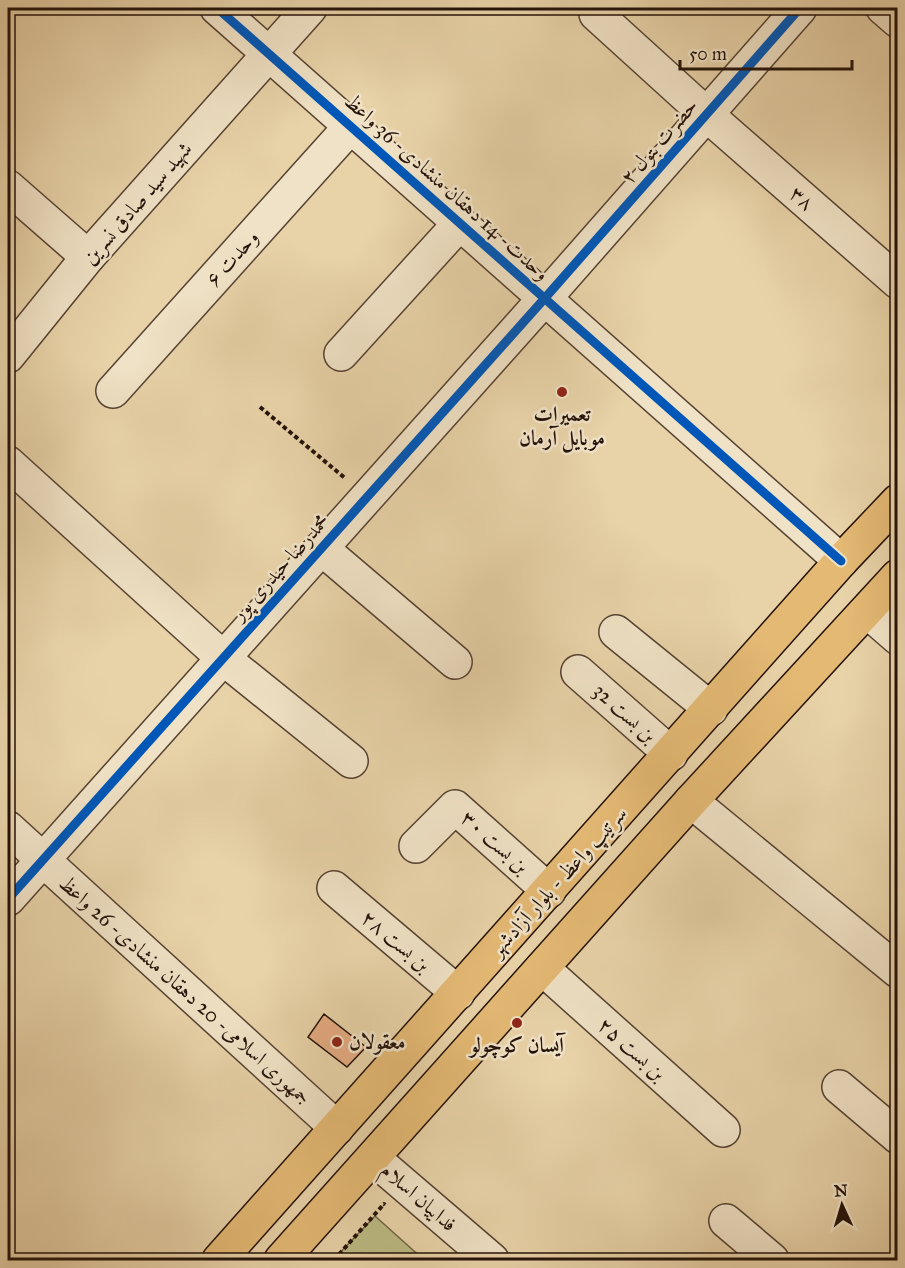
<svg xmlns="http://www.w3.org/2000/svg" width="905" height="1268" viewBox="0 0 905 1268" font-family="'IM FELL Great Primer',Amiri,serif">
	<rect width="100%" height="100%" fill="#e8d2a8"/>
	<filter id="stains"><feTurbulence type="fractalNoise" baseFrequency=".00333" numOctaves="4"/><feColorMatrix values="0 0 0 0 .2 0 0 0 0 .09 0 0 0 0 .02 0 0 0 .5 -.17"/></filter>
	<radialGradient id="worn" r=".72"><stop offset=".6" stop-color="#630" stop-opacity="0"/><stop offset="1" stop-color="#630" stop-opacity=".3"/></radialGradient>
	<path fill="#bcba83" stroke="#706646" stroke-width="1.5" d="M375 1216 424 1260H333Z"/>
	<path fill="#e5ab83" stroke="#24120a" stroke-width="1.5" d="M324 1014 366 1047 347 1067 308 1037Z"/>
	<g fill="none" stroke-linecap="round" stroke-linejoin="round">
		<g stroke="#554232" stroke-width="36">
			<g id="minor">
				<path d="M217 8 841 561"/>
				<path d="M883 8 898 21"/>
				<path d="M596 14 706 114 898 282"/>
				<path d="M8 187 88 257"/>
				<path d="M341 354 460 223"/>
				<path d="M8 356 88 257 310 8"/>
				<path d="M113 391 351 126"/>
				<path d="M8 463 223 658 351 761"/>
				<path d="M321 548 455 662"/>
				<path d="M867 611 898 638"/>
				<path d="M616 632 711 709"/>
				<path d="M578 672 671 754"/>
				<path d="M691 801 898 971"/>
				<path d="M8 828 337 1128"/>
				<path d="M416 846 455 807 549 891"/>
				<path d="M334 888 458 993"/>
				<path d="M8 899 545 298 800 8"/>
				<path d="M542 968 723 1130"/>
				<path d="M839 1087 898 1137"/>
				<path d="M373 1158 492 1260"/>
				<path d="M726 1221 772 1260"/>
			</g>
		</g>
		<g stroke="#24120a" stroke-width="36">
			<g id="major">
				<path d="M219 1260 841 561 898 501"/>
				<path d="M281 1260 691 801 898 576"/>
			</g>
		</g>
		<g stroke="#24120a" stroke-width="4" stroke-dasharray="4.5 3" stroke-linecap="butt">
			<path d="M260 407 346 479"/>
			<path d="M334 1260 384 1204 385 1205"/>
		</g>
		<use href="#minor" stroke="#f0e2c6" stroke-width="33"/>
		<use href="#major" stroke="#e4b974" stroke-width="33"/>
		<g stroke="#f0e2c6" stroke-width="13">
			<g id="cycleway">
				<path d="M217 8 841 561"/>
				<path d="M8 899 545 298 800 8"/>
			</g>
		</g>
		<use href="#cycleway" stroke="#0057b8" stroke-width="9"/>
	</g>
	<g fill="#8f2418" stroke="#f0e2c6" stroke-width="2">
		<circle cx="562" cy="392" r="6"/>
		<circle cx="517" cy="1023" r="6"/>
		<circle cx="337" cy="1042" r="6"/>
	</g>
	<g text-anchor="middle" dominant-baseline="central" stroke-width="5" stroke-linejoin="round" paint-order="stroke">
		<g font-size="21" fill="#24120a" stroke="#f0e2c6">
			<text transform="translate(659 141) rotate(-49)">حضرت بتول ۲</text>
			<text transform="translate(447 187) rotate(42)">وحدت- 14 دهقان منشادی- 36 واعظ</text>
			<text transform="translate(802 198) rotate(41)">۳۸</text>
			<text transform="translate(137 203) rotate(-49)">شهید سید صادق نسرین</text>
			<text transform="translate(232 258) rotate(-48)">وحدت ۶</text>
			<text transform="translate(280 567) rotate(-48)">محمدرضا حیدری پور</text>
			<text transform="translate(625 713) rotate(42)">بن بست 32</text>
			<text transform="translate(495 842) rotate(42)">بن بست ۳۰</text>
			<text transform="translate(558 881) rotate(-48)">سرتیپ واعظ - بلوار آزادشهر</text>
			<text transform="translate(396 941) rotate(40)">بن بست ۲۸</text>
			<text transform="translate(185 990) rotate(42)">جمهوری اسلامی- 20 دهقان منشادی- 26 واعظ</text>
			<text transform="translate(632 1049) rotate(42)">بن بست ۲۵</text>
			<text transform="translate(419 1197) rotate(41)">فداییان اسلام</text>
		</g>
		<g font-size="21" font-weight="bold" fill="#24120a" stroke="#f0e2c6">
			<text x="562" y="414">تعمیرات<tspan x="562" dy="24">موبایل آرمان</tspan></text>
			<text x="349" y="1042" text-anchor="start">معقولان</text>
			<text x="517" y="1045">آیسان کوچولو</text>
		</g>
	</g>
	<rect width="905" height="1268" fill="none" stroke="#e8d2a8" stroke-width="30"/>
	<rect x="9" y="9" width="887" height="1250" fill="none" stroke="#24120a" stroke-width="3"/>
	<rect x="15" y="15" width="875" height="1238" fill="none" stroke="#24120a" stroke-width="1.5"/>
	<g transform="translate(842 1205) rotate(356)" stroke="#f0e2c6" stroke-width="4.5" paint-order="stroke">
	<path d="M0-4.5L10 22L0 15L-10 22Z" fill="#24120a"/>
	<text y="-9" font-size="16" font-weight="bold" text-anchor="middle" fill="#24120a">N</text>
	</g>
	<path d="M680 60v9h172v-9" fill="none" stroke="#24120a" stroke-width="3"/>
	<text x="689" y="60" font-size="18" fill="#24120a" stroke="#f0e2c6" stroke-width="4.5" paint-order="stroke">50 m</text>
	<rect width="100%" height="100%" filter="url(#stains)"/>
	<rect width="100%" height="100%" fill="url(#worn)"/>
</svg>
